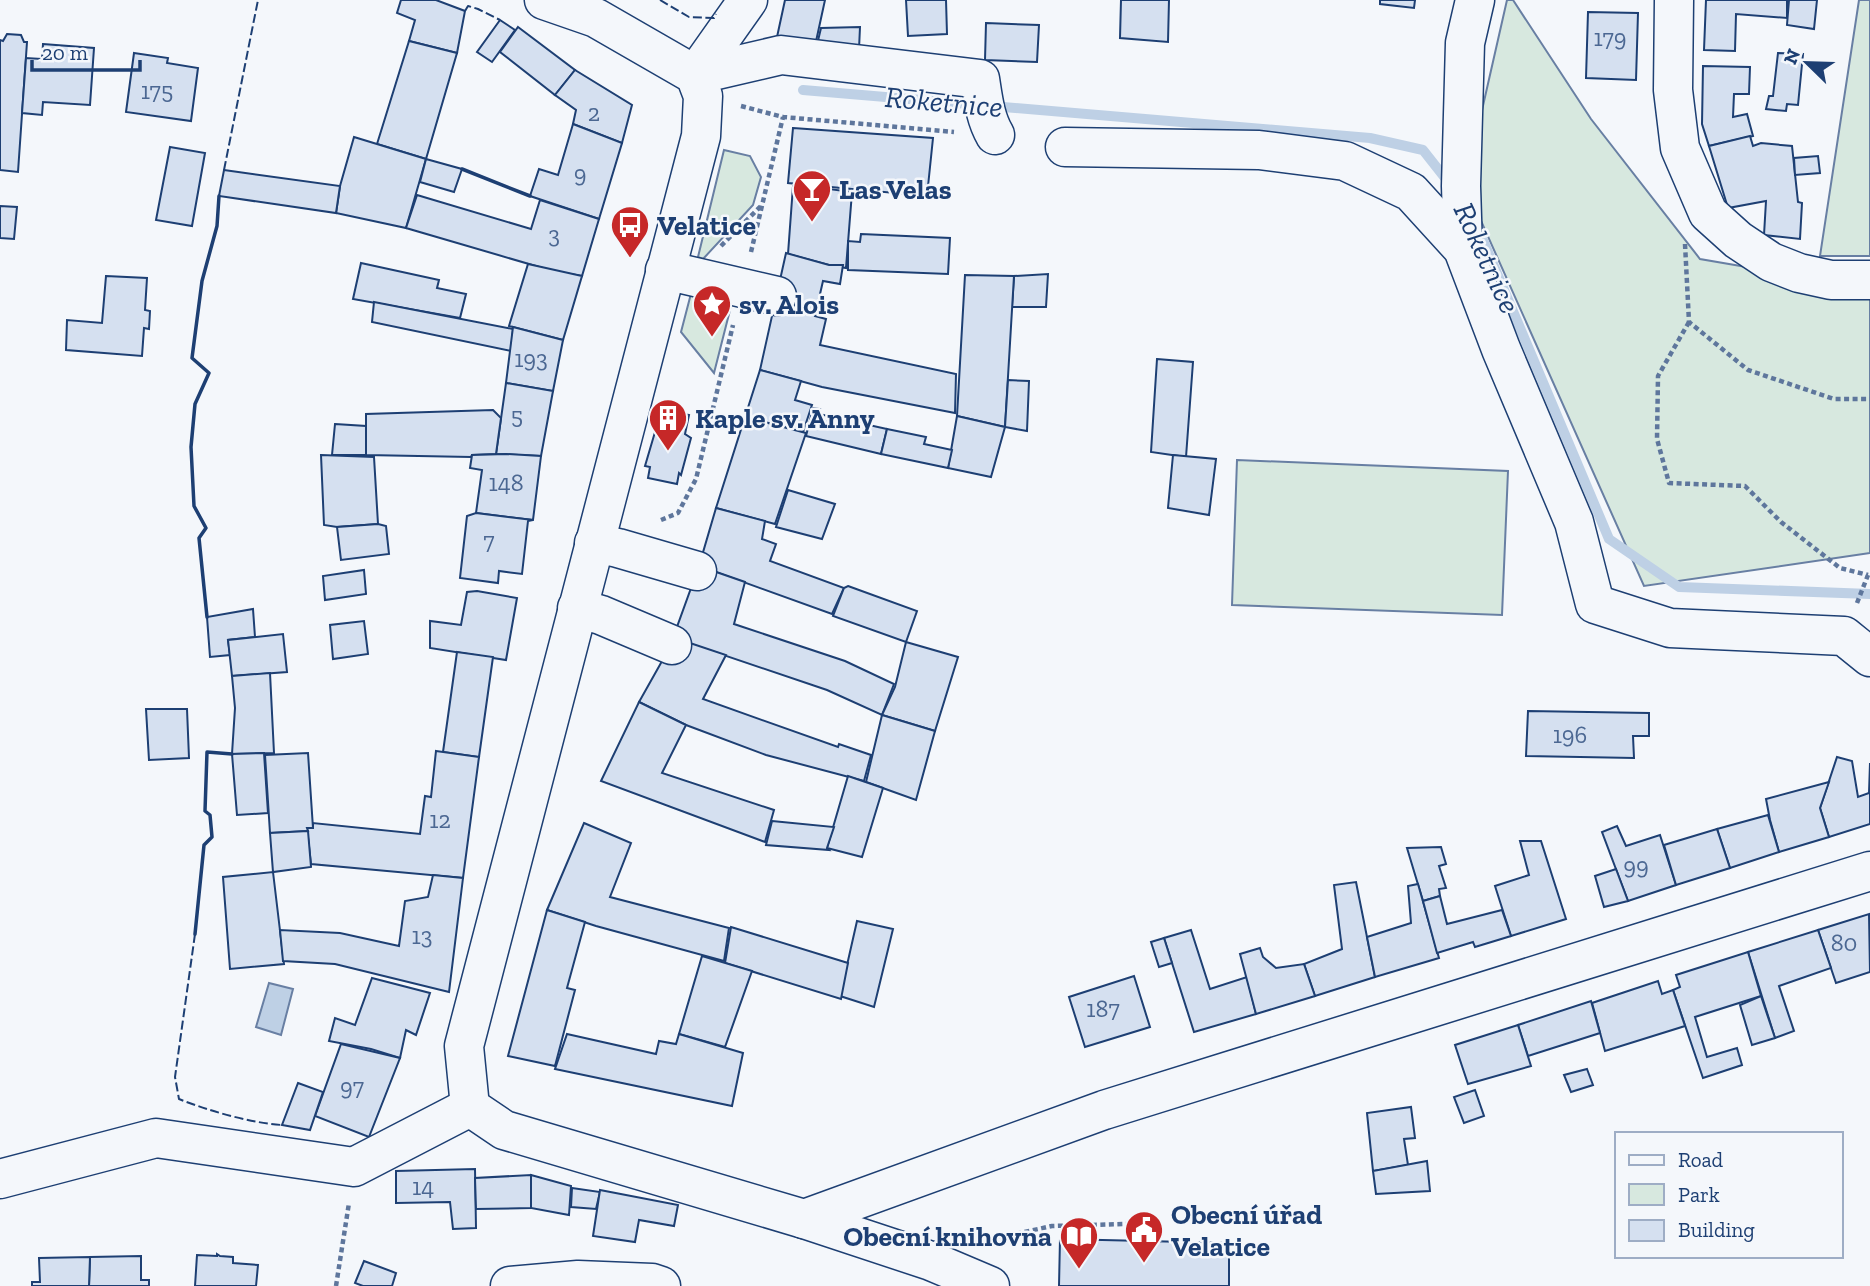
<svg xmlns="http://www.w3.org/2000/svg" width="1870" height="1286" viewBox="0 0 1870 1286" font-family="'Zilla Slab',serif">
	<rect width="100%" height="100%" fill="#f4f7fb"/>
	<g fill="#d7e8df" stroke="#687fa3" stroke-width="2">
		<path d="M1507 0H1513L1591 119 1700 259 1870 288V553L1644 586 1465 185Z"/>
		<path d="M1859 0H1870V256H1820Z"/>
		<path d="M724 150 750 156 761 177 753 205 703 259 698 257Z"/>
		<path d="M693 286 731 294 730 310 714 373 681 332Z"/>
		<path d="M1237 460 1508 471 1502 615 1232 605Z"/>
	</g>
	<path fill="#bed0e5" stroke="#687fa3" stroke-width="2" d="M269 983 293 989 281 1035 256 1027Z"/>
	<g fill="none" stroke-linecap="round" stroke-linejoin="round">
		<g stroke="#bed0e5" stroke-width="10">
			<path d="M803 90 1370 138 1423 150 1449 183"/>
			<path d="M1477 226 1609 539 1679 587 1870 594"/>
		</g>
	</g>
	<g fill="#d5e0f0" stroke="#1d3f73" stroke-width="2">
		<path d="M401 0H436L465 11 457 53 409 41 415 20 397 13Z"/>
		<path d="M785 0H825L815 46 777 37Z"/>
		<path d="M906 0H946L947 34 908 36Z"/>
		<path d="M1121 0H1169L1168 42 1120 38Z"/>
		<path d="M1380 0H1415L1414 8 1380 4Z"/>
		<path d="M1706 0H1787V18L1736 14 1735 51 1704 50Z"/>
		<path d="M1789 0H1817L1814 29 1787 25Z"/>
		<path d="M1588 12 1638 13 1636 80 1586 78Z"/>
		<path d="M500 20 515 30 492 62 477 52Z"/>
		<path d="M986 23 1039 25 1037 62 985 60Z"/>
		<path d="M518 27 575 70 555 95 500 52Z"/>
		<path d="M860 27 859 49H816L821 28Z"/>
		<path d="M7 34 21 35 24 42H27L18 172 0 170V40L3 41Z"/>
		<path d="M409 41 457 53 426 159 377 144Z"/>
		<path d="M43 44 94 48 90 105 43 102 42 115 22 113 26 58 42 59Z"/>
		<path d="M134 53 168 58 167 63 198 68 191 121 126 112Z"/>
		<path d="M1778 53 1803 54 1798 105 1787 104 1786 111 1766 109 1769 96H1773Z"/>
		<path d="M1703 66 1750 67 1749 94H1734L1733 117 1747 114 1753 136 1709 146 1702 124Z"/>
		<path d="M575 70 632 105 622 143 573 124 576 110 555 95Z"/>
		<path d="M573 124 622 143 599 219 530 196 539 169 558 175Z"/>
		<path d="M793 128 933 138 927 196 788 183Z"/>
		<path d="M1750 136 1753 146 1761 143 1792 146 1798 202 1802 203 1800 239 1764 235 1766 201 1728 208 1709 146Z"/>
		<path d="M354 137 426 159 406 228 336 213 340 186Z"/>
		<path d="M170 147 205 153 192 226 156 220Z"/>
		<path d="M1818 156 1820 173 1795 175 1794 158Z"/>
		<path d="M426 159 462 169 454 192 420 182Z"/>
		<path d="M224 170 340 186 336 213 219 196Z"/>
		<path d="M799 185 852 192 846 268 829 265 788 254 793 186Z"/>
		<path d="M417 195 531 229 540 200 599 219 582 276 553 271 406 228Z"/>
		<path d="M0 206 17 207 14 239 0 238Z"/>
		<path d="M861 234 950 238 948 274 848 270V241L860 242Z"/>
		<path d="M786 253 829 265H843L840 284 823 281 815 316 826 319 820 345 956 374 955 413 822 387 760 370Z"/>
		<path d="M361 263 439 280 437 288 466 294 460 318 353 299Z"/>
		<path d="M528 264 582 276 563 340 509 326Z"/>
		<path d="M1048 274 1046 307H1012L1014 276Z"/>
		<path d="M965 275 1014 276 1005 427 957 416Z"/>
		<path d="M106 276 147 278 145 310 150 311 149 329 144 328 142 356 66 350 67 320 102 323Z"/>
		<path d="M374 302 513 329 511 351 372 322Z"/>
		<path d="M513 327 563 340 553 391 506 383Z"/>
		<path d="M1157 359 1193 362 1186 457 1151 452Z"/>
		<path d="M760 370 801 381 795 400 812 405 803 432 745 417Z"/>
		<path d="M1008 380 1029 381 1027 431 1005 427Z"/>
		<path d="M506 383 553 391 541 456 496 454Z"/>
		<path d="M813 408 820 409 819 414 887 429 881 454 806 436Z"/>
		<path d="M493 410 501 418 496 454 472 455 471 457 366 455V414Z"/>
		<path d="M667 410 689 415 685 434 691 438 681 475 679 473 677 484 648 478 650 467 645 466 655 432 660 431Z"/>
		<path d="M957 416 1005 427 991 477 948 468Z"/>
		<path d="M745 417 806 433 775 524 716 508Z"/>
		<path d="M335 424 366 426V455H332Z"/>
		<path d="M887 429 926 437 924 444 952 450 948 468 881 454Z"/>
		<path d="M506 454 541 456 533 520 476 513 482 470 470 468 472 455Z"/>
		<path d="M321 455 374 457 378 524 337 527 324 525Z"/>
		<path d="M1173 455 1216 459 1209 515 1168 508Z"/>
		<path d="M788 490 835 504 822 539 776 527Z"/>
		<path d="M716 508 765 521 762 539 776 544 770 561 844 588 832 614 699 566Z"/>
		<path d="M476 513 533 520 528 521 522 574 499 571 498 583 460 578 467 516Z"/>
		<path d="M378 524 386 526 389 554 341 560 337 527Z"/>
		<path d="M699 566 745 582 734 624 845 661 894 684 882 715 827 690 673 638Z"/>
		<path d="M364 570 366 594 325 600 323 576Z"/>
		<path d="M848 586 917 611 906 642 833 616 844 588Z"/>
		<path d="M477 591 517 598 506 660 430 648V621L461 625 467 592Z"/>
		<path d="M253 609 255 637 228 640 230 655 210 657 207 617Z"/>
		<path d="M364 621 368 654 333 659 330 625Z"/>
		<path d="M283 634 287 672 232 676 228 640Z"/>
		<path d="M675 638 726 655 703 699 838 747 839 744 871 755 864 781 766 755 686 725 639 702Z"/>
		<path d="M906 642 958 657 935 731 882 715 895 687Z"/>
		<path d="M457 652 493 657 479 757 443 752Z"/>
		<path d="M270 673 274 753 232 754 235 708 232 676Z"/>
		<path d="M639 702 686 725 662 773 774 810 765 842 601 781Z"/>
		<path d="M146 709H187L189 758 149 760Z"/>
		<path d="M1528 711 1649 713V736H1633L1634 758 1526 756Z"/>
		<path d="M882 715 935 731 916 800 866 782Z"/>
		<path d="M436 751 479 757 463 878 311 864 307 828H313V823L420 834 425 796 431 797Z"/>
		<path d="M264 753 268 813 237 815 232 754Z"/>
		<path d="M308 753 313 828H307L308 831 270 833 265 755Z"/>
		<path d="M1837 757 1852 761 1858 797 1869 793 1870 763V824L1829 837 1820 808Z"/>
		<path d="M848 776 883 788 862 857 827 848Z"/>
		<path d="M1829 782 1820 808 1829 837 1779 852 1770 820 1766 799Z"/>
		<path d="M1768 815 1779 852 1730 868 1717 829Z"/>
		<path d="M772 821 834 827 827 848 829 850 766 845Z"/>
		<path d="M584 823 631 843 610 897 729 928 724 961 596 926 547 910Z"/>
		<path d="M1617 826 1626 846 1660 835 1676 885 1628 901 1602 832Z"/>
		<path d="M1717 829 1730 868 1676 885 1664 845Z"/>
		<path d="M308 831 311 867 273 872 270 833Z"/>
		<path d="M1520 841H1541L1566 919 1511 936 1495 886 1529 875Z"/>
		<path d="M1441 847 1446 864 1439 866 1446 888 1439 889 1440 896 1423 901 1407 848Z"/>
		<path d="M1616 869 1628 901 1604 907 1595 876Z"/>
		<path d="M273 872 284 964 230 969 223 877Z"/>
		<path d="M433 875 463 878 449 992 335 964 283 961 280 930 340 933 399 946 405 901 428 897Z"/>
		<path d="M1356 882 1375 977 1315 996 1304 964 1342 949 1334 885Z"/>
		<path d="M1418 884 1439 958 1375 977 1367 937 1411 923 1408 886Z"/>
		<path d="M1440 896 1447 924 1502 910 1511 936 1475 947 1473 942 1437 953 1423 901Z"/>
		<path d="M547 910 585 922 567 988 575 990 555 1066 508 1056Z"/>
		<path d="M1869 914 1870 972 1836 983 1818 930Z"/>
		<path d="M857 921 893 929 874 1007 840 996Z"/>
		<path d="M731 927 848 963 841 999 725 963Z"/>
		<path d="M1191 930 1210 989 1247 977 1256 1014 1194 1032 1164 938Z"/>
		<path d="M1818 930 1831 968 1779 986 1794 1031 1775 1038 1748 952Z"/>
		<path d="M1164 938 1172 963 1159 967 1151 942Z"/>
		<path d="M1260 948 1263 957 1276 968 1304 964 1315 996 1256 1014 1240 954Z"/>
		<path d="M1748 952 1761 996 1695 1017 1707 1057 1737 1048 1742 1065 1703 1078 1673 990 1680 987 1676 975Z"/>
		<path d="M702 956 752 971 725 1047 679 1034Z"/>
		<path d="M1134 976 1150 1027 1085 1047 1069 997Z"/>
		<path d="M372 978 430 993 416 1035 406 1030 400 1058 371 1049 329 1041 335 1018 355 1025Z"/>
		<path d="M1658 981 1662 994 1673 990 1685 1026 1605 1051 1592 1003Z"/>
		<path d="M1761 996 1775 1038 1752 1045 1740 1005Z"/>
		<path d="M1591 1001 1600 1033 1528 1056 1518 1025Z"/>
		<path d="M1518 1025 1531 1066 1468 1084 1455 1045Z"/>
		<path d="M567 1034 656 1054 659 1041 676 1044 679 1034 743 1053 732 1106 555 1069Z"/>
		<path d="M341 1044 400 1058 369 1137 315 1116Z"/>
		<path d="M1587 1069 1593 1085 1571 1092 1564 1075Z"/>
		<path d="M298 1083 323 1092 310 1130 282 1125Z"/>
		<path d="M1475 1090 1484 1116 1464 1123 1454 1097Z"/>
		<path d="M1411 1107 1415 1138 1404 1139 1408 1165 1373 1171 1367 1113Z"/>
		<path d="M1427 1161 1430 1191 1376 1194 1373 1171Z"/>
		<path d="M475 1169 476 1228 453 1229 450 1202 396 1203V1171Z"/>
		<path d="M531 1175V1208L476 1209 475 1178Z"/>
		<path d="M531 1175 571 1186 569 1215 531 1208Z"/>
		<path d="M572 1188 600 1192 596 1209 571 1207Z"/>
		<path d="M600 1190 678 1205 674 1226 639 1220 635 1242 593 1236Z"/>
		<path d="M1060 1239 1229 1243V1286H1059Z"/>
		<path d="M217 1254 220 1256 233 1257V1263L258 1265 256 1286H195L197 1255 217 1256Z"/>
		<path d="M141 1256V1280H149V1286H89L90 1257Z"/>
		<path d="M90 1257 89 1286H32V1282H40L39 1258Z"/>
		<path d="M364 1261 396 1273 392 1286H363L355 1283Z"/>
	</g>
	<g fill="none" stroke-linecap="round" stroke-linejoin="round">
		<g stroke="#1d3f73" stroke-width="41">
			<g id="minor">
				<path d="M544 0 596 18 695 75 703 96 701 136 464 1046 470 1107 504 1130 804 1219 1104 1110 1870 871"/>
				<path d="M1674 0 1673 90 1680 148 1708 213 1738 240 1771 262 1799 273 1831 280H1870"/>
				<path d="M695 75 781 55 980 79C983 98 985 118 995 135"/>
				<path d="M695 75 748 0"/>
				<path d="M1065 147 1259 150 1345 161 1411 192 1463 249 1501 349 1574 522 1595 604 1670 628 1844 636 1870 657"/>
				<path d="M1463 249 1461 186 1465 43 1475 0"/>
				<path d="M665 270 777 296"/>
				<path d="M594 543 618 548 697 571"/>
				<path d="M577 608 601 615 672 645"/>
				<path d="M0 1179 156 1138 354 1167 470 1107"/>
				<path d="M804 1219 931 1261 990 1286"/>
				<path d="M510 1286 578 1280 652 1283 661 1286"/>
			</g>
		</g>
		<g stroke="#5e769c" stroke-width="4.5" stroke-dasharray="5 3.5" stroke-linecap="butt">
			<path d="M741 106 783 117 954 132"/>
			<path d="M1685 244 1689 322 1748 370 1834 399H1870"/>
			<path d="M721 246 762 205"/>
			<path d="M751 252 783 117"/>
			<path d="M1689 322 1658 376 1657 439 1669 483 1745 486 1781 522 1840 568 1868 575"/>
			<path d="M661 520 678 513 696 479 733 325"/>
			<path d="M1857 603 1868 575"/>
			<path d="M983 1241 1052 1226 1159 1223 1160 1242"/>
			<path d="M336 1286 349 1203"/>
		</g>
		<use href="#minor" stroke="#f4f7fb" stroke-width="38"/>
		<g stroke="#1d3f73" stroke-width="2" stroke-dasharray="9 3.5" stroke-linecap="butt">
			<path d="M660 0 689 17 714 18 716 14"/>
			<path d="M465 11 468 6 478 9 500 20"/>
			<path d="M224 170 258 0"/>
			<path d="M195 934 175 1077 179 1099C209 1111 251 1123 282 1125"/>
		</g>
		<g stroke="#1d3f73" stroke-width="3.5">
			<path d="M462 169 530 196"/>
			<path d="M207 617 199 538 206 528 194 506 191 447 195 404 209 373 192 358 202 281 217 226 219 196"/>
			<path d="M195 934 204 845 212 837 210 815 205 811 207 752 232 754"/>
		</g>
	</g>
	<defs>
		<g id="bar-pin" transform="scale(2.0125)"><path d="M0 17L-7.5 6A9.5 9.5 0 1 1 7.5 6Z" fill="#c62828" stroke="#f4f7fb"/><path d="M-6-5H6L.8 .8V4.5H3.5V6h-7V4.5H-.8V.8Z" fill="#fff"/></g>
		<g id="bus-pin" transform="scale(2.0125)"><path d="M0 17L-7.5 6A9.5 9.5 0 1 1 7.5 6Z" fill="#c62828" stroke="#f4f7fb"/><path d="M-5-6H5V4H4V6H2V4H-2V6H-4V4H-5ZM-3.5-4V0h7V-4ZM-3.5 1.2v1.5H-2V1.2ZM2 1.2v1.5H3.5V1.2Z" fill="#fff"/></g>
		<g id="sight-pin" transform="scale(2.0125)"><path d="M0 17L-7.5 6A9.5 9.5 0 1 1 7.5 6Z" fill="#c62828" stroke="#f4f7fb"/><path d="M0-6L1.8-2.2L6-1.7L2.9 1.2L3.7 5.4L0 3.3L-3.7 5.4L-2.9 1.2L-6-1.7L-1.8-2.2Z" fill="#fff"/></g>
		<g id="building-pin" transform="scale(2.0125)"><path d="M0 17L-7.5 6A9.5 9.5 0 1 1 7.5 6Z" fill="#c62828" stroke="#f4f7fb"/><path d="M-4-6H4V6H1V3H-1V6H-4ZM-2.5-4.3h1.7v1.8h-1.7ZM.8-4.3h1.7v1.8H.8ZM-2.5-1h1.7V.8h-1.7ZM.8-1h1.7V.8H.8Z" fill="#fff"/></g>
		<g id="civic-pin" transform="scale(2.0125)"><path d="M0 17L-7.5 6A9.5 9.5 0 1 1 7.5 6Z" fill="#c62828" stroke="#f4f7fb"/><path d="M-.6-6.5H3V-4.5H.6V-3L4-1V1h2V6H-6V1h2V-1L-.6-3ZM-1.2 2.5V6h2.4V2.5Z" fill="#fff"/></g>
		<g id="library-pin" transform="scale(2.0125)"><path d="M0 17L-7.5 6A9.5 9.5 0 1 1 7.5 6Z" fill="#c62828" stroke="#f4f7fb"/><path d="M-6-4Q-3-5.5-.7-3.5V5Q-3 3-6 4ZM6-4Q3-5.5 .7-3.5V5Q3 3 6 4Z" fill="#fff"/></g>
	</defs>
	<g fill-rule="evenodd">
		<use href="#bar-pin" x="812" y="189"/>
		<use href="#bus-pin" x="630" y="225"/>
		<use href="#sight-pin" x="712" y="304"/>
		<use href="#building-pin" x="668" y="418"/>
		<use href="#civic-pin" x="1144" y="1230"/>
		<use href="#library-pin" x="1079" y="1236"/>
	</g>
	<g text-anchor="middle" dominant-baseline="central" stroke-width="5" stroke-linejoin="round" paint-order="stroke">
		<g font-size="24" fill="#4b6792">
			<text x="1610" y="37">179</text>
			<text x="157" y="90">175</text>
			<text x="594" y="112">2</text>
			<text x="580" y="173">9</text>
			<text x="554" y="234">3</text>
			<text x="531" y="358">193</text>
			<text x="517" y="415">5</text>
			<text x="506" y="482">148</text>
			<text x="489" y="540">7</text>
			<text x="1570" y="734">196</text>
			<text x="440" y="819">12</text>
			<text x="1636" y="865">99</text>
			<text x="422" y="935">13</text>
			<text x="1844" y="942">80</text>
			<text x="1103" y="1008">187</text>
			<text x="352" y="1086">97</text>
			<text x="423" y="1186">14</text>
		</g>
		<g font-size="28" font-weight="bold" fill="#1d3f73" stroke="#f4f7fb" text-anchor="start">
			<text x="839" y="189">Las Velas</text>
			<text x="657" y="225">Velatice</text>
			<text x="739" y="304">sv. Alois</text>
			<text x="695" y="418">Kaple sv. Anny</text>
			<text x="1171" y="1214">Obecní úřad<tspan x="1171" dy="32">Velatice</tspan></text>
			<text x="1052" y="1236" text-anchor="end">Obecní knihovna</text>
		</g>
		<g font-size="30" font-style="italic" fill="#1d3f73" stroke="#f4f7fb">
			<text transform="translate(944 102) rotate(5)">Roketnice</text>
			<text transform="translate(1487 258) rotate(65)">Roketnice</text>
		</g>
	</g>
	<rect x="1615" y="1132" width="228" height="126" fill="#f4f7fb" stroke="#9eadc5" stroke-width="2"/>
	<rect x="1629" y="1155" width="35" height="10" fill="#f4f7fb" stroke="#9eadc5" stroke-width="2"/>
	<text x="1678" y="1167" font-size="21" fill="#1d3f73">Road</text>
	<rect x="1629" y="1184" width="35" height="21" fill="#d7e8df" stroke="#9eadc5" stroke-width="2"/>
	<text x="1678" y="1202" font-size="21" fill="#1d3f73">Park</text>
	<rect x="1629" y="1220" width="35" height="21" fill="#d5e0f0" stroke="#9eadc5" stroke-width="2"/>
	<text x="1678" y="1237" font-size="21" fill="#1d3f73">Building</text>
	<g transform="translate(1807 63) rotate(293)" stroke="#f4f7fb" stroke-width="5" paint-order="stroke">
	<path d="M0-5L12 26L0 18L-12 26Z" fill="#1d3f73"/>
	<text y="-10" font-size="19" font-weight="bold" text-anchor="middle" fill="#1d3f73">N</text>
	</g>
	<path d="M32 60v10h108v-10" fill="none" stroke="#1d3f73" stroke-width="3.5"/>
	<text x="42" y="60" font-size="21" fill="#1d3f73" stroke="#f4f7fb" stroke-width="5" paint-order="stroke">20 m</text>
</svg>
